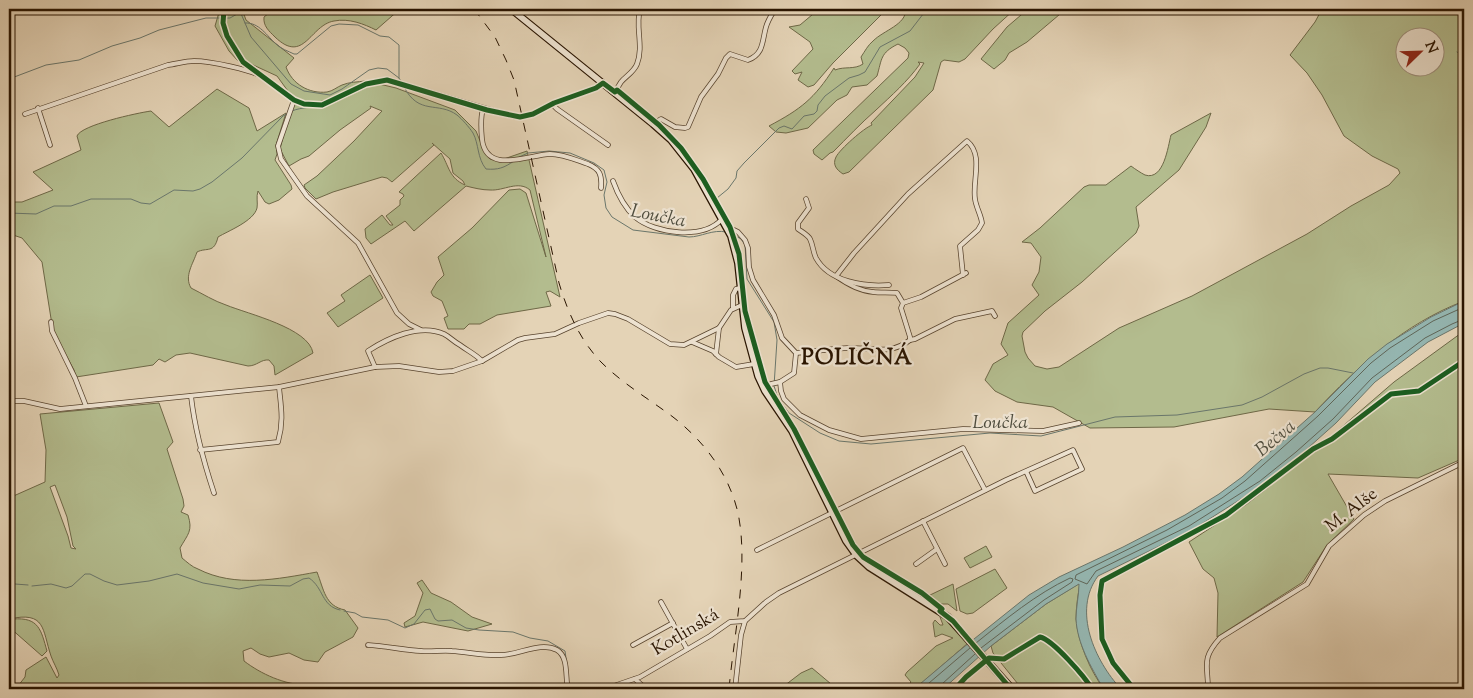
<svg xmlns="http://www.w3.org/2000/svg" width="1473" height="698" viewBox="0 0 1473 698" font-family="'Sorts Mill Goudy',serif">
	<rect width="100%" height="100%" fill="#e4d3b6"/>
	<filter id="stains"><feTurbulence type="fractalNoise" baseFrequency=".004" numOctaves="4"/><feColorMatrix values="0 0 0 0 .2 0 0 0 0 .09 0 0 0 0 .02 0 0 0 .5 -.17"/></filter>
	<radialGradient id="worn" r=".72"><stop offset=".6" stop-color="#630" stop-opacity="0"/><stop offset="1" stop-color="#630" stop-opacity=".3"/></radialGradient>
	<g fill="#b3bc8e" stroke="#6e6847" fill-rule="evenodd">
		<path d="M220 9H242L246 20 294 58 286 67C292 84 309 94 327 92 333 91 337 87 342 85 349 82 358 82 365 81L368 85 375 83 396 88 455 110 476 131 485 153 490 159 501 160 527 151 560 297 550 291 546 292 551 306 497 315 480 324H469L464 329H448L444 318 448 316 442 301 433 296 431 292 437 282 444 275 438 257 472 228 509 190 520 189 526 193 546 257 530 190C518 180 504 191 490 190 482 190 474 188 466 186L414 231 405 221 371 244 366 238 365 229 382 215 390 225H393L386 216 400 205V200L404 196 403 194 399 192 400 191 441 153C449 166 449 178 465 185L463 181 453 173 450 159 432 143 434 145 392 182 387 178 382 177 333 192 316 199 305 188 304 185 317 176 354 141 382 111 370 106 371 108 340 130 309 156 301 159 289 166 280 149 293 98 277 76 251 64 238 61 229 51 215 26Z"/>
		<path d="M274 9H400L376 30C364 24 349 18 334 21 310 25 304 65 275 37 269 31 263 26 264 17Z"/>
		<path d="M819 9H887L833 63 814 85 808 87 798 80 802 72 795 74 792 71 813 49 810 42 789 27 800 25Z"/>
		<path d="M906 9H1015L993 29 965 59 959 62 944 60 941 62 933 90 849 172 843 174C837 170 832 165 836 157 840 149 864 128 872 125L871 123 915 77 924 63 918 62 920 64C907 82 892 95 876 110 861 123 847 138 833 152L830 153 822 160 814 154 813 150 908 58 909 53 905 48 898 44C880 53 882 59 877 76L867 85 852 87 847 95 837 100 808 128 786 133 776 132 769 126C801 109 814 99 834 68L835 70C845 66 854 70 863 64L861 57C865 51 868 45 873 41 884 30 906 25 906 9Z"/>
		<path d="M1028 9H1066L1027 42 1009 53 1005 60 994 69 981 59 1007 27Z"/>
		<path d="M1322 9H1464V301C1404 324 1358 366 1315 412L1269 409 1174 427 1090 428 1053 407 1017 402 995 391 985 380 993 364 1008 355 1001 344 1008 323 1039 295 1032 285 1039 272 1041 257 1031 243 1022 242 1040 228 1084 187 1089 185H1106L1131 166C1135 169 1141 173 1145 175 1164 181 1168 146 1171 135L1211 113 1206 127 1179 170 1136 207 1139 226 1136 233 1082 282 1045 311 1023 332 1022 336 1025 352 1028 358 1035 366 1047 369 1059 367 1119 328 1192 296 1307 234 1351 206 1389 185 1400 173 1398 169 1372 156 1344 136 1322 95 1307 73 1290 55 1315 22ZM1406 38H1436V68H1406Z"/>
		<path d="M217 89 249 108 257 131 286 113 276 145 277 154 275 160 291 185 292 189 279 200 269 204 265 202 258 191C256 197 258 203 257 208 254 221 228 231 218 237 214 254 207 247 197 252 193 264 184 276 191 288 203 294 214 301 226 305 248 314 309 328 313 353L275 375 274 366 269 360C261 359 257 366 248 366L190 353 176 355 165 362 159 359 153 365 76 377 74 370 53 331 42 262 22 238 13 235 9 238V202H22L53 190 33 172 81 150 77 136C81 125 137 113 151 111L169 127Z"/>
		<path d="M370 275 383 298 338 327 327 313 345 301 341 295Z"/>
		<path d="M1464 331V458L1418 478 1328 474 1354 519 1327 545 1303 582 1217 637 1218 593 1214 578 1203 569 1189 542 1247 504 1314 451 1394 382Z"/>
		<path d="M159 403 173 442 167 449 183 499 184 506 181 512 188 515C193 531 188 534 180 548L182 558C187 562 192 567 198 569 235 588 278 579 317 572 324 590 325 606 345 610L358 628 353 637 325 652 318 662 304 660 289 653 269 657 260 654 251 648 243 651 244 661C261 674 285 685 307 685L306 689H20L18 686 25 677 26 670 46 657 57 678 59 675C57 668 53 662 51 656 42 629 46 611 9 619V498L45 482 46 450 40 414ZM55 485 67 517 73 546 76 549 71 548 68 536 50 487Z"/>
		<path d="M986 546 992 557 970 568 964 558Z"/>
		<path d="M995 569 1007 588 973 613 967 614 960 611 956 589Z"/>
		<path d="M422 580 431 593 451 602 472 617 492 624 468 631 423 622 405 627 404 623 415 616 423 593 417 583Z"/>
		<path d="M1080 583C1078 595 1076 607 1076 619 1078 642 1090 671 1104 689H1022L993 653 991 646 1046 604Z"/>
		<path d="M953 584 957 611 948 604H940L928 596Z"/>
		<path d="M941 615 968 643 915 689H905L911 682 905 675 907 672 936 646 953 638 942 634 935 637 933 623 935 620 940 625H943L940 617Z"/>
		<path d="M13 619C39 617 41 630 47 651L42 656 9 627V622Z"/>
		<path d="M812 668 837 689H780L801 673Z"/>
	</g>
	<path fill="#95b7b2" stroke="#6a766b" d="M1464 301V323L1428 342 1375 382 1336 423 1299 456 1263 485 1192 530 1098 576C1072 611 1095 661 1121 689H1104L1103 688C1091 667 1077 643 1076 619 1076 607 1079 595 1079 584L1046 604 991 646 943 689H914L959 651 1029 595 1059 577 1123 547 1185 515 1219 494 1242 477 1315 412 1368 359 1387 344 1431 317Z"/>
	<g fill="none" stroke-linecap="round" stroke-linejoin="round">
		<g stroke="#5f6659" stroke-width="1">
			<path d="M1464 307 1433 321 1390 348 1371 363 1318 416 1245 481 1222 498 1167 530 1076 575 1075 579 1087 584 1096 571 1189 526 1260 481 1296 452 1333 419 1372 378 1425 338 1452 324 1464 319"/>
			<path d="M976 643C1006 619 1036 594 1070 578L1073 579 1072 582 1044 600 981 648"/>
			<path d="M922 689 970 648"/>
			<path d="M940 689 942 684 975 654"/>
		</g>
		<g stroke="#6a766b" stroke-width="1">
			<path d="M239 9 251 37 291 84 304 91 330 95 342 89 369 70 378 68 387 69 399 78 402 83"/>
			<path d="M245 23C259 22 267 36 276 44 281 49 288 51 294 54H297L331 26 339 24 358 25 380 36 389 37 399 45V78"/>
			<path d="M1457 52 1464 56"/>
			<path d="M9 79 46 65 79 60 112 46 140 38 159 30 206 18H230L239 13"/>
			<path d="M404 87C419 116 438 101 457 115 462 119 469 127 473 133 479 144 477 158 486 169 498 170 504 168 514 161"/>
			<path d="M292 111C300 107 319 107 329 104"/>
			<path d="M519 157 528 153 549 151 570 153 594 163 604 170 607 182 604 195 606 208 612 217 633 230 689 237C701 237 713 229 726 232"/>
			<path d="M9 213 36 214 54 206H71L91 199H131L141 203 150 204 174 190 193 191 200 189 212 182 242 158 283 116 289 113"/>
			<path d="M722 214 717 198 728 189 736 178 737 171 744 163 779 128 784 126 792 129 804 116 814 114 817 111 818 105 825 96 849 78 859 75 865 72 880 47 910 31 927 9"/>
			<path d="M734 235 741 239 745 245 747 279 774 322 777 340 774 386 778 398 789 413 820 433 839 441 871 444 990 433 1041 436 1115 417 1177 415 1242 405 1262 397 1304 374 1320 368H1328L1353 373"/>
			<path d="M9 578 15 584 28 585"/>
			<path d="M32 586 51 584 66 588 72 586 85 574H90L104 581 117 585 149 581 177 574 203 583 239 589 260 585 290 586 303 579 309 578C324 588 321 606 340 610"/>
			<path d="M344 611 355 613 362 617 388 620 405 628 414 624 425 610 430 609 435 619 438 621 452 620 466 628 479 630 513 632 530 638 548 641 565 651 567 665"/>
		</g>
		<g stroke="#58442e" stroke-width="5.5">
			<g id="street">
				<path d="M615 92C617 89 619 85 621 82 626 76 634 72 637 64 644 46 635 27 640 9"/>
				<path d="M294 100 278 146 281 159 307 196 358 243 397 313 409 324 421 330"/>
				<path d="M552 104 557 109 608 145"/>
				<path d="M38 108 50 145"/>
				<path d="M483 109C480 119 481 129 482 139 486 175 528 155 550 154 563 154 576 160 588 164 600 169 602 175 601 188"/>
				<path d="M25 114 168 65C176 64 186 61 194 61 210 61 253 70 265 78 279 87 291 102 308 104 336 108 358 81 387 80L516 117 533 114 554 103 596 88 603 83"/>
				<path d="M653 124 661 119 675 127 685 128 688 127 701 97 718 74 726 58 730 54 748 60C764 54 762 41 766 27 768 20 772 14 775 9"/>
				<path d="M613 181C618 195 624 207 635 217 655 234 703 240 722 219"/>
				<path d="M806 199 809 208 798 223V229C802 232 808 235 810 239 813 245 813 252 816 258 829 282 865 287 889 285"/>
				<path d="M728 231 734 230 738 232 745 240 748 248 749 267 753 280 774 315 782 338 796 353 794 373 780 382"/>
				<path d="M903 303 897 293C889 292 881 293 873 292 859 291 847 284 836 276L854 253 908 194 967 141C984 155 972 181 975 199 976 207 981 215 982 223L978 230 960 246 963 275"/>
				<path d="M733 308V295L736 289 740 288"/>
				<path d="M51 322 52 331 75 378 86 406"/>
				<path d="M910 340 915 339 955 319 992 311 995 316"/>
				<path d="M692 342 713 351 719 357 736 367 754 364"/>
				<path d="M796 353C814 351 831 349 848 348 870 347 890 356 910 340V337L901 308 903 303 921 297 966 273"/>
				<path d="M716 354 719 328"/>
				<path d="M375 367 368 351C388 338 420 323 444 334 450 337 454 342 460 345 468 351 475 354 482 361"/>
				<path d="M763 387 771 384 780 382 781 391 784 399 800 415 829 430 861 439 963 429 1043 431 1079 423"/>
				<path d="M191 396C195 431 203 460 214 493"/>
				<path d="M9 401H24L60 409 279 387 375 367 399 366 439 372 453 371 482 361 518 340 525 338 555 334 579 323 608 313 615 314 628 319 670 344 684 345 719 328 731 310 742 305"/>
				<path d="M200 450 278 442C284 421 281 407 279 387"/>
				<path d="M923 521 945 564"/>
				<path d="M757 550 963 448 985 490"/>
				<path d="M916 564 937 549"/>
				<path d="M661 602 687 649"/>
				<path d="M368 645C386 646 403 650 421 651 431 652 442 650 452 651 468 652 485 656 501 655 519 655 540 641 557 650 569 657 565 678 568 689"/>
				<path d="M633 645 673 623"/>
				<path d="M635 679 646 689"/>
				<path d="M605 689 640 677 710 636 730 622 745 621 766 602 779 593 1006 480 1073 450 1082 469 1035 491 1026 471"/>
				<path d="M735 689 741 635 745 621"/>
				<path d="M1208 689C1208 665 1201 659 1220 638L1307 584 1329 546 1364 515 1385 501 1464 462"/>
			</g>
		</g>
		<g stroke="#291400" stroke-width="8">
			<path id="secondary" d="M511 9 653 124 671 140 694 169 731 236 738 263 745 328 758 376 765 391 792 431 846 541 856 555 869 567 948 617 1012 689"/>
		</g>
		<use href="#street" stroke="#ede2d0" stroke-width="4"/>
		<use href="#secondary" stroke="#ede2d0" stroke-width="5.5"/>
		<path stroke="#291400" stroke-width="1" stroke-dasharray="9 9" stroke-linecap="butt" d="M474 9 495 37 506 60 514 80 559 283C568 313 580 340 601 362 623 384 649 399 673 417 704 441 729 474 738 513 749 566 734 634 729 689"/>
		<g stroke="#ede2d0" stroke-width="8">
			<g id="cycleway">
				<path d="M224 9 223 23 227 36 243 62 294 100 304 104 322 105 366 84 387 80 487 110 520 117 533 114 554 103 596 88 603 83 615 92 617 90 659 125 681 148 703 179 730 227 739 254 745 311 765 382 794 429 853 545 863 557 922 593 942 609 940 611 953 621 964 634 1011 689"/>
				<path d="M955 689 966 677 989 658 1004 659 1040 637C1053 640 1085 677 1092 689"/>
				<path d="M1134 689 1113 663 1102 639 1100 595 1102 581 1226 515 1313 449 1332 439 1391 394 1419 391 1464 361"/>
			</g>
		</g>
		<use href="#cycleway" stroke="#1b5e20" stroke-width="5"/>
	</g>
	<g text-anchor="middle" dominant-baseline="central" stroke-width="4.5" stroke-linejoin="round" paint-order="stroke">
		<g font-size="18" fill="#291400" stroke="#ede2d0">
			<text transform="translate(1352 511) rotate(-38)">M. Alše</text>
			<text transform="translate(686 633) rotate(-31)">Kotlinská</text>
		</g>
		<g font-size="19" font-style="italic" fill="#4f4d3e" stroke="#ede2d0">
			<text transform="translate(658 217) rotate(11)">Loučka</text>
			<text x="1000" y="423">Loučka</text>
			<text transform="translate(1276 439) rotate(-40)">Bečva</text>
		</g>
		<g font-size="22" font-weight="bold" letter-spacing="1" fill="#291400" stroke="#ede2d0">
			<text x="857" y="359">POLIČNÁ</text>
		</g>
	</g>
	<rect width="1473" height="698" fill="none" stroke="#e4d3b6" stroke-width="30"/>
	<rect x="10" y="10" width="1453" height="678" fill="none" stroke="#291400" stroke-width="2.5"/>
	<rect x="15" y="15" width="1443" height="668" fill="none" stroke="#291400"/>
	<g transform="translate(1420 52) rotate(67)"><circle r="24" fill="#ede2d0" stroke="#9f907d"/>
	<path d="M0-4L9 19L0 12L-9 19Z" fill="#8f2418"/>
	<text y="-8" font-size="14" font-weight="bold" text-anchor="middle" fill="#291400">N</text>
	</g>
	<rect width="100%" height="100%" filter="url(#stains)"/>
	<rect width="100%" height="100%" fill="url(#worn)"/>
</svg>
